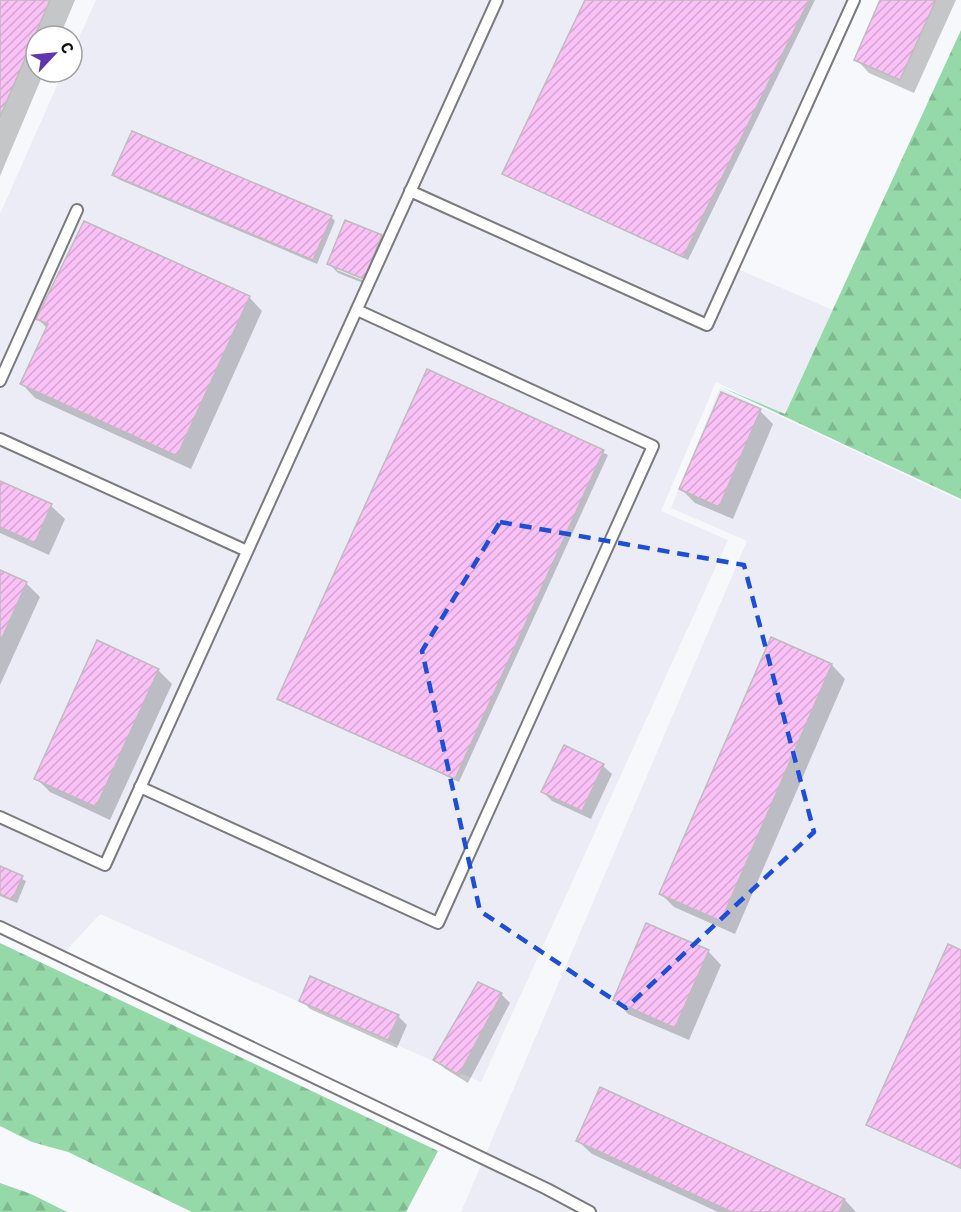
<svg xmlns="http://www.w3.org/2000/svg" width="961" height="1212" viewBox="0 0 961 1212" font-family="'IBM Plex Sans',sans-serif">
	<defs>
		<pattern id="forest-firs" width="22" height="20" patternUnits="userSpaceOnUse" patternTransform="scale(1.5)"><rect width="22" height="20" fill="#95d9a9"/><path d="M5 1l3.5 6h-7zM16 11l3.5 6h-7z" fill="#7fb990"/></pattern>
		<pattern id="building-hatch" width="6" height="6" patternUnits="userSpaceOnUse" patternTransform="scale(1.5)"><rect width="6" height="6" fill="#fac1f6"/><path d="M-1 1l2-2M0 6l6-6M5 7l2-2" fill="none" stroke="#d5a5d2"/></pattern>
	</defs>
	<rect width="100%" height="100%" fill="#f7f8fb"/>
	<g fill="#ebecf6">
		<path d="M96 0H851L733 267 833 310 784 415 716 382 661 511 728 540 481 1082 100 914 66 951 0 920V214L63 72H72V53Z"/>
		<path d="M720 388 961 501V1212H461L747 541 671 508Z"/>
	</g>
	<g fill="url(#forest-firs)">
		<path d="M961 30V499L719 386 785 414Z"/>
		<path d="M0 943 438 1151 406 1212H192L68 1152 32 1142 0 1126Z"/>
		<path d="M0 1183 31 1194 67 1212H0Z"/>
	</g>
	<g fill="#0003" fill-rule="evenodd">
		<path d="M0 0H75L60 36H36V72H44L0 176Z"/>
		<path d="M586 0H815L688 260 504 174Z"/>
		<path d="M882 0H956L914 93 869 73 856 59Z"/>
		<path d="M114 175 331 217 335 221 317 264 118 179Z"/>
		<path d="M381 237 390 246 373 287 338 273 329 264ZM337 267 372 281 370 283 337 270Z"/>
		<path d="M249 297 262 311 191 469 35 398 22 384 47 328 38 319Z"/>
		<path d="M427 371 608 455 459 782 279 698Z"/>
		<path d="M760 411 773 424 733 519 695 503 681 489Z"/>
		<path d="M0 482 51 506 65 519 49 555 0 533Z"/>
		<path d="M0 571 26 583 40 597 0 685Z"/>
		<path d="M771 639 832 665 845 679 735 934 674 907 661 894Z"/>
		<path d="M158 670 172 684 110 820 50 792 36 778Z"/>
		<path d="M603 766 612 774 591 819 552 801 543 792Z"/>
		<path d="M0 868 26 881 17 903 0 896Z"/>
		<path d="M708 951 721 965 689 1040 628 1014 615 1000Z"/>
		<path d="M961 952V1169L868 1125Z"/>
		<path d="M501 994 510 1003 468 1083 444 1068 435 1059Z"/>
		<path d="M301 1000 398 1016 407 1025 397 1048 310 1009Z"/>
		<path d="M601 1089 845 1200 856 1212H718L592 1154 578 1141Z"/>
	</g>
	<g fill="url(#building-hatch)" stroke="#bfbcbe" stroke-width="1.5">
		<path d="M0 0H50L0 117Z"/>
		<path d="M585 0H809L683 257 502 174Z"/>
		<path d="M880 0H936L900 80 854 60Z"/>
		<path d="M132 131 332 216 313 260 112 175Z"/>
		<path d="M345 220 382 235 364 279 327 264Z"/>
		<path d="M84 221 250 296 177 456 20 384 48 324 36 319Z"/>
		<path d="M427 369 604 450 455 779 277 699Z"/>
		<path d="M721 392 761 409 719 507 679 489Z"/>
		<path d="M0 481 52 504 35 543 0 527Z"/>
		<path d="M0 570 27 582 0 642Z"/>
		<path d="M771 637 832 664 721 921 659 894Z"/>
		<path d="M97 640 159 669 96 807 34 779Z"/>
		<path d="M564 745 604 764 582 811 541 792Z"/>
		<path d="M0 866 23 876 12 900 0 894Z"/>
		<path d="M646 923 709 950 675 1028 613 1000Z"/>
		<path d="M948 944 961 950V1168L866 1125Z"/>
		<path d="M310 976 399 1015 388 1040 299 1001Z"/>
		<path d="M478 982 502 993 459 1075 433 1060Z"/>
		<path d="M600 1087 845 1199 839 1212H732L576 1141Z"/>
	</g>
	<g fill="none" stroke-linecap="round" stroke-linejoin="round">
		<g stroke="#7b7b7e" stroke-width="14">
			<g id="service">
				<path d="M410 191 707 325 854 0"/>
				<path d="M0 381 77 210"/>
				<path d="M0 439 247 551"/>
				<path d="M140 787 438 923 653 446 357 310"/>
				<path d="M0 817 105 865 497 0"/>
				<path d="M0 927 547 1189 590 1212"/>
			</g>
		</g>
		<use href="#service" stroke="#fff" stroke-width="10"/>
	</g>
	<path fill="none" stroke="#1d4ed8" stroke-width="4.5" stroke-dasharray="12 8" stroke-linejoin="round" d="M500 522 744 565 814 832 626 1008 480 911 422 651Z"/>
	<g transform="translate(54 54) rotate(64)"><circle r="28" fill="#ffffff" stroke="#a0a0a0" stroke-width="1.5"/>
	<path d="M0-4.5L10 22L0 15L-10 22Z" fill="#5f36ae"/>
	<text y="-9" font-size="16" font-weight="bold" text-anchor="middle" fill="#111112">С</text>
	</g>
</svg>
